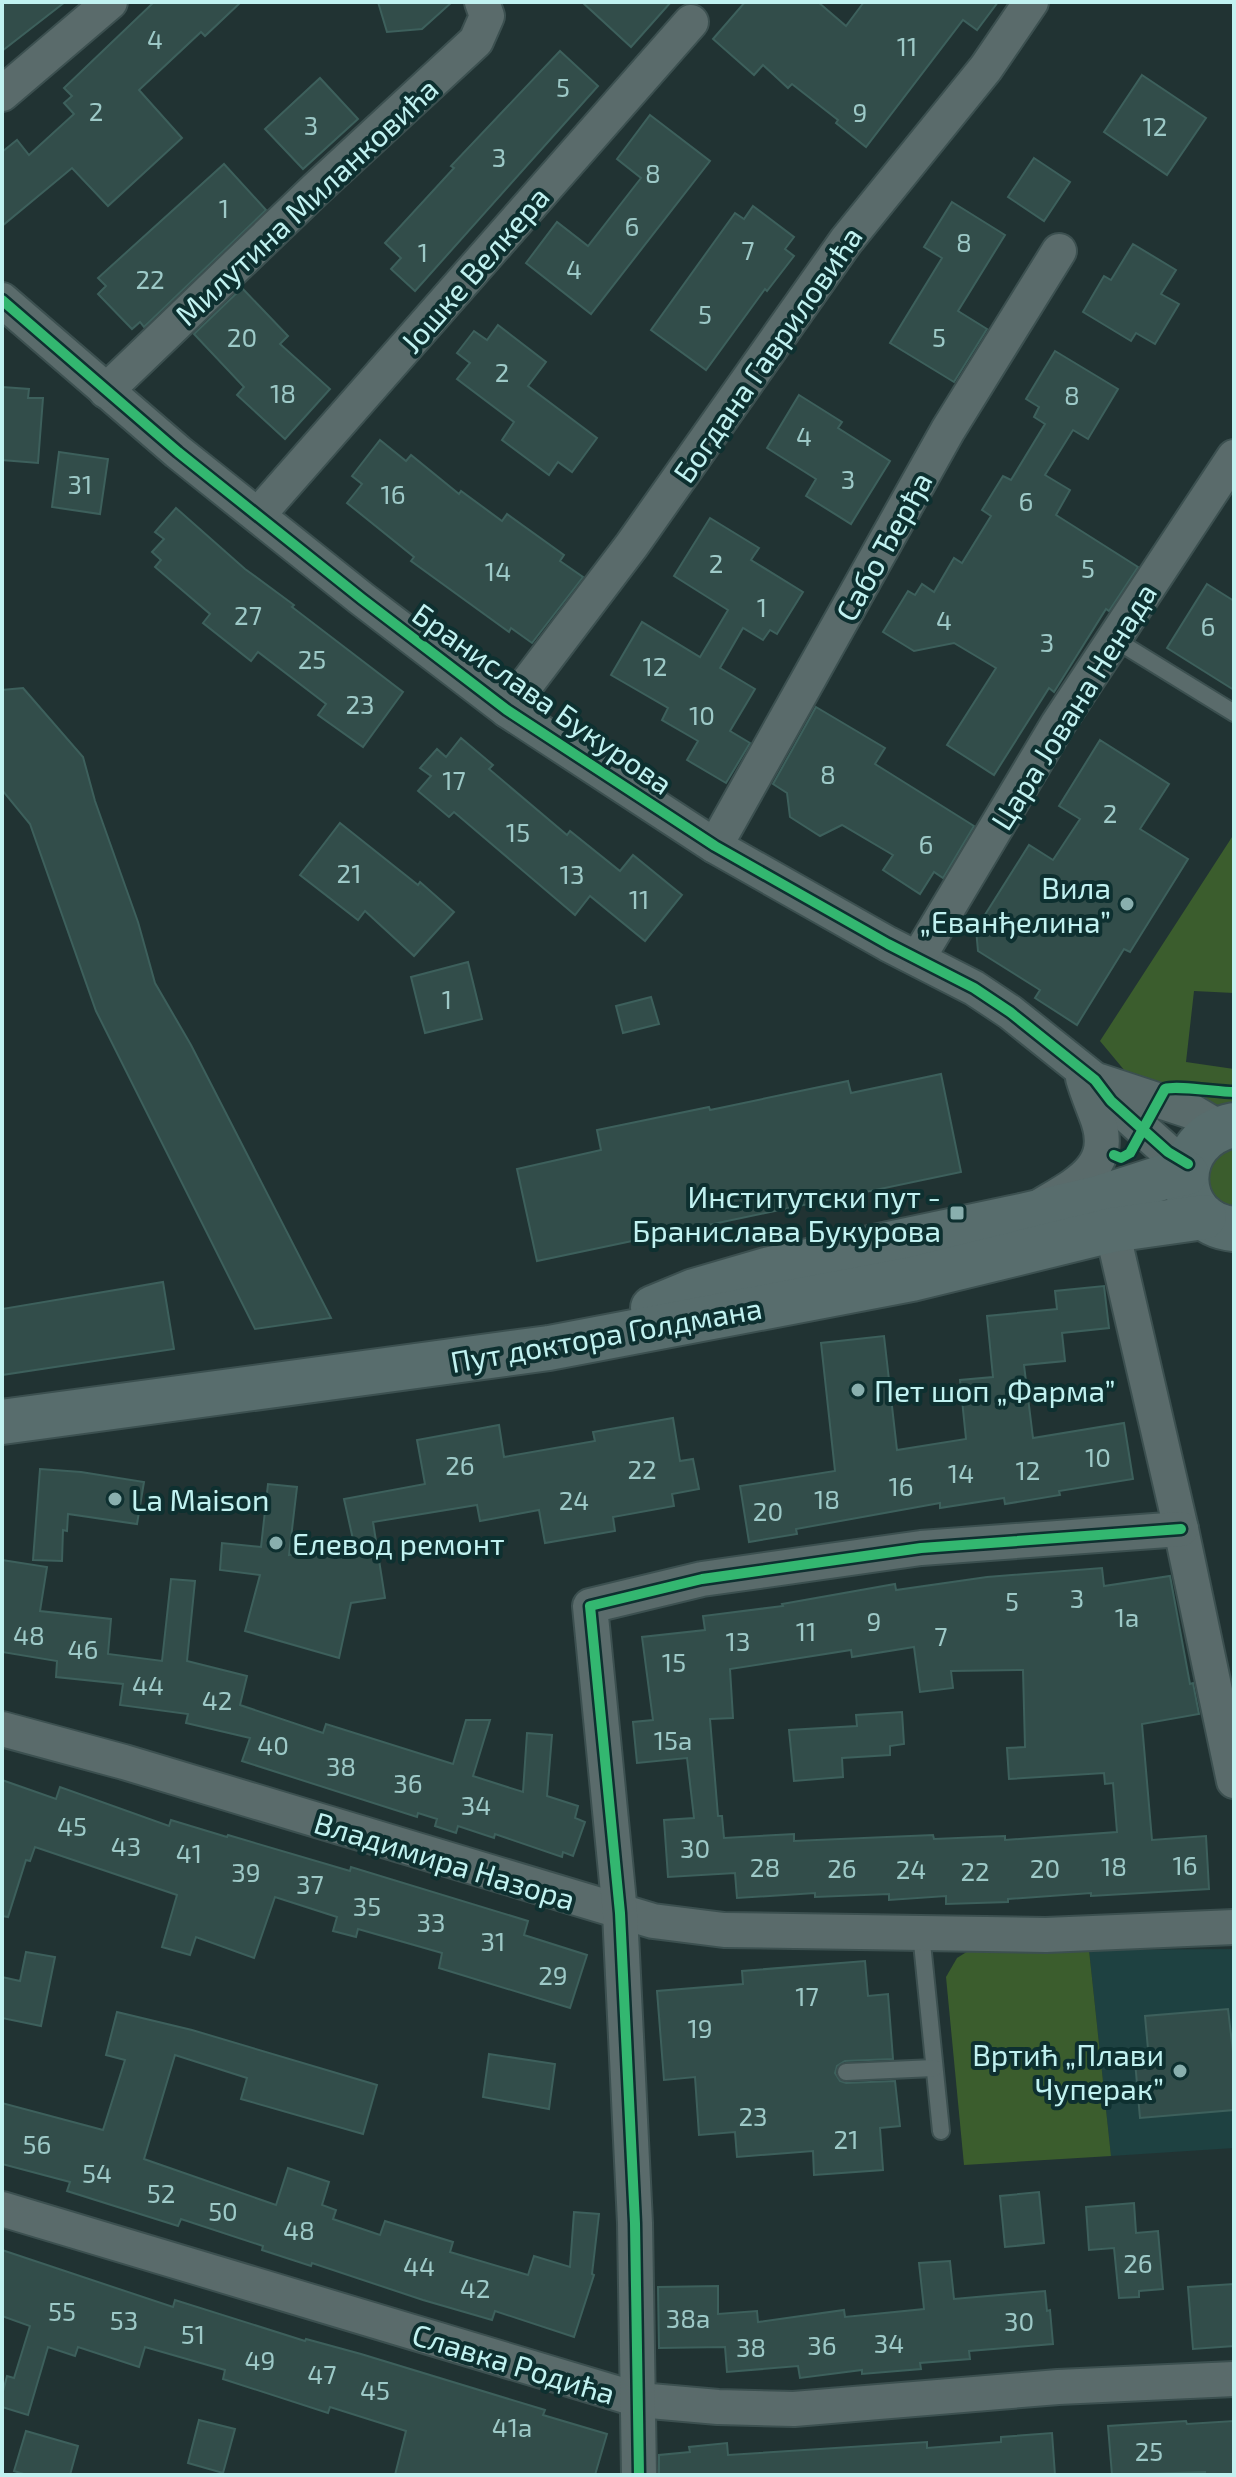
<svg xmlns="http://www.w3.org/2000/svg" width="1236" height="2477" viewBox="0 0 1236 2477" font-family="'Exo 2',sans-serif">
	<rect width="100%" height="100%" fill="#213333"/>
	<path fill="#1e4141" d="M1234 1949V2148L1111 2156 1089 1950Z"/>
	<g fill="#3b5d2d">
		<path d="M1234 834V993L1194 991 1186 1062 1234 1069V1110L1215 1108 1130 1077 1100 1041Z"/>
		<path d="M1234 1146V1216L1225 1215 1202 1175 1215 1154Z"/>
		<path d="M973 1948 1089 1950 1111 2156 964 2165 946 1977 957 1958Z"/>
	</g>
	<g fill="#324d4a" stroke="#3d605c" stroke-width="2" fill-rule="evenodd">
		<path d="M2 2H65L2 51Z"/>
		<path d="M154 2H241L205 36 201 32 139 90 182 138 108 206 72 168 2 226V152L17 140 29 155 74 114 64 103 72 96 64 88Z"/>
		<path d="M378 2H452L422 29 387 32Z"/>
		<path d="M582 2H671L631 47Z"/>
		<path d="M745 2H818L846 26 864 2H998L977 30 963 20 866 147 836 123 838 120 792 84 788 88 763 65 754 75 713 39Z"/>
		<path d="M560 51 598 86 415 291 391 269 401 258 385 243 454 168 451 166Z"/>
		<path d="M1142 75 1206 118 1167 175 1104 132Z"/>
		<path d="M320 78 358 119 303 169 265 129Z"/>
		<path d="M650 115 710 161 591 314 526 263 557 222 588 246 641 178 617 159Z"/>
		<path d="M1034 158 1070 182 1044 221 1008 197Z"/>
		<path d="M224 164 266 210 144 327 140 322 132 329 98 294 106 286 98 278Z"/>
		<path d="M952 202 1005 235 958 311 987 329 954 382 890 343 942 258 924 247Z"/>
		<path d="M753 206 794 237 785 249 794 256 767 291 765 289 706 370 651 330 735 213 744 219Z"/>
		<path d="M1133 244 1176 270 1161 294 1179 304 1155 344 1136 333 1131 341 1083 312 1104 276 1111 280Z"/>
		<path d="M242 288 288 336 280 344 330 389 285 439 237 395 244 387 194 334Z"/>
		<path d="M498 325 546 362 528 386 597 438 572 472 558 462 549 475 502 440 514 422 457 379 470 363 457 353 474 331 487 340Z"/>
		<path d="M1055 351 1118 389 1088 439 1073 430 1045 475 1070 490 1056 515 1138 567 1109 611 1106 609 1054 692 1049 688 994 775 947 745 996 668 954 643 914 651 883 632 908 591 915 595 922 584 934 592 954 558 962 563 991 516 982 510 1003 476 1011 480 1045 424 1034 417 1039 407 1026 399Z"/>
		<path d="M2 387 29 389 28 398H43L38 463 2 460Z"/>
		<path d="M799 395 842 422 838 428 890 461 851 524 806 496 816 479 767 448Z"/>
		<path d="M380 440 406 461 411 455 459 494 461 491 502 521 507 514 564 555 560 561 583 577 532 643 511 628 509 632 411 561 414 557 347 503 362 484 352 476Z"/>
		<path d="M59 452 108 459 100 514 52 507Z"/>
		<path d="M176 508 245 569 294 605 292 607 403 692 363 747 318 715 326 704 258 652 251 661 203 623 210 614 155 567 161 560 152 552 164 539 155 532Z"/>
		<path d="M710 518 759 548 751 560 803 592 777 634 770 630 763 640 743 628 720 668 755 689 730 731 750 743 726 783 687 760 698 741 662 720 668 708 611 675 642 622 700 657 728 610 674 576Z"/>
		<path d="M1207 584 1234 601V690L1167 648Z"/>
		<path d="M23 688 83 757 95 801 138 922 155 983 191 1045 331 1318 255 1329 96 1011 30 824 2 790V690Z"/>
		<path d="M816 707 885 748 875 764 974 826 943 878 934 872 920 894 883 870 893 855 842 825 820 836 790 817 787 793 773 784Z"/>
		<path d="M461 738 493 765 489 769 567 835 570 831 620 871 633 855 682 895 645 941 590 896 575 915 454 812 449 817 418 791 431 776 420 768 437 749 446 757Z"/>
		<path d="M1100 740 1169 784 1140 829 1188 859 1130 952 1124 949 1077 1025 1035 998 1040 990 978 951 976 929 1029 845 1053 860 1080 819 1059 806Z"/>
		<path d="M340 823 418 885 420 882 454 912 414 956 365 911 358 920 300 875Z"/>
		<path d="M468 962 482 1019 425 1033 411 977Z"/>
		<path d="M651 997 659 1024 623 1033 616 1006Z"/>
		<path d="M941 1074 961 1172 537 1261 517 1169 601 1150 597 1130 709 1107 710 1110 848 1081 851 1093Z"/>
		<path d="M163 1282 174 1349 2 1375V1309Z"/>
		<path d="M1104 1286 1109 1328 1062 1333 1065 1361 1024 1365 1033 1438 1124 1423 1133 1479 1059 1491 1060 1495 1005 1504 1004 1498 940 1508V1503L796 1529 797 1534 749 1542 740 1486 835 1471 821 1343 884 1336 897 1450 966 1439 960 1380 993 1377 987 1316 1057 1309 1055 1291Z"/>
		<path d="M673 1418 680 1461 693 1459 699 1489 672 1494 674 1506 613 1517 615 1531 545 1543 539 1510 480 1521 477 1505 373 1522 385 1598 351 1603 339 1658 245 1631 260 1575 220 1570 222 1543 261 1547 268 1484 297 1487 289 1555 354 1544 344 1499 425 1484 417 1440 499 1425 504 1457 595 1441 593 1432Z"/>
		<path d="M40 1469 81 1472 144 1482 137 1524 68 1514 67 1531 63 1530 62 1561 33 1560Z"/>
		<path d="M2 1560 47 1567 40 1611 111 1619 108 1654 162 1661 171 1579 195 1581 187 1661 247 1676 240 1705 323 1733 326 1724 453 1764 466 1720H490L473 1776 523 1792 527 1733 552 1735 547 1796 578 1806 575 1818 585 1822 573 1856 563 1852 562 1857 495 1834 494 1838 458 1826 456 1833 435 1826 437 1819 418 1813 417 1817 242 1761 250 1738 186 1723 188 1714 120 1705 123 1684 56 1677 57 1661 2 1652Z"/>
		<path d="M1102 1568 1104 1586 1170 1576 1190 1684 1193 1683 1199 1714 1142 1724 1152 1840 1206 1836 1209 1889 1091 1896V1893L1008 1899V1902L946 1904V1896L889 1900V1894L815 1897V1893L737 1898 735 1873 668 1877 664 1820 694 1818 687 1758 637 1763 633 1722 653 1720 642 1637 705 1630 703 1616 783 1606 782 1604 895 1584 896 1590 987 1577ZM914 1647 920 1692 953 1688 951 1671 1023 1670 1025 1747 1007 1748 1009 1779 1104 1773 1105 1784 1113 1783 1117 1832 1005 1840V1836L934 1839 933 1835 794 1841V1834L724 1838 722 1816H718L710 1719 733 1718 730 1669 851 1650 852 1657Z"/>
		<path d="M902 1712 904 1744 890 1746V1755L842 1758 843 1777 794 1781 789 1730 857 1726 856 1715Z"/>
		<path d="M2 1780 56 1799 60 1787 169 1826 171 1820 227 1837 228 1835 350 1871 351 1867 528 1921 524 1935 587 1955 570 2008 439 1968 442 1953 358 1929 356 1937 333 1931 337 1917 275 1897 254 1958 196 1937 190 1955 162 1947 177 1895 35 1847 30 1861 26 1860 8 1917 2 1916Z"/>
		<path d="M26 1952 55 1957 41 2026 2 2018V1977L20 1981Z"/>
		<path d="M865 1961 868 1996 888 1994 893 2059 845 2061 837 2066 835 2073 840 2081 846 2083 895 2081 900 2126 880 2128 883 2170 814 2175 813 2151 737 2157 735 2132 699 2135 695 2077 664 2080 657 1991 743 1984 742 1971Z"/>
		<path d="M1228 2009 1234 2060V2110L1140 2118 1135 2061 1149 2060 1145 2016Z"/>
		<path d="M117 2012 192 2030 377 2085 363 2134 241 2099 247 2078 175 2055 144 2159 276 2205 288 2168 329 2182 322 2205 336 2210 333 2219 380 2235 385 2221 453 2242 450 2252 528 2275 534 2256 570 2267 574 2212 599 2214 592 2274 594 2275 574 2337 495 2311 492 2320 423 2300 312 2263 311 2266 262 2250 263 2246 181 2219 178 2226 67 2191 70 2182 2 2164V2103L103 2130 125 2060 106 2055Z"/>
		<path d="M489 2054 555 2064 549 2109 483 2097Z"/>
		<path d="M1039 2192 1044 2243 1005 2247 1000 2196Z"/>
		<path d="M1134 2203 1136 2233 1158 2231 1163 2289 1139 2291V2297L1119 2298 1114 2248 1089 2250 1086 2207Z"/>
		<path d="M2 2250 173 2307 175 2300 305 2341 306 2339 361 2354 545 2410 543 2415 607 2434 595 2475H395L406 2431 330 2407 328 2413 223 2379 225 2370 145 2347 139 2367 78 2347 75 2356 48 2347 28 2415 2 2407V2395L7 2376 14 2378 30 2326 2 2316Z"/>
		<path d="M950 2261 954 2299 1045 2291 1047 2311 1050 2310 1053 2344 969 2351 970 2359 920 2363 921 2369 862 2374V2370L800 2378 798 2366 727 2372 725 2347 659 2348 658 2287 718 2286V2314L757 2311 758 2322 844 2310 845 2317 924 2309 919 2263Z"/>
		<path d="M1234 2284V2346L1193 2349 1188 2287Z"/>
		<path d="M199 2420 235 2429 223 2473 188 2463Z"/>
		<path d="M1186 2421 1187 2424 1234 2421V2475H1205V2472L1112 2475 1108 2426Z"/>
		<path d="M26 2431 78 2446 70 2475H27L14 2471Z"/>
		<path d="M1052 2433 1055 2475H659V2455L690 2452 689 2447 727 2443 728 2455 927 2442V2448L1001 2442V2437Z"/>
	</g>
	<g fill="none" stroke-linecap="round" stroke-linejoin="round">
		<g stroke="#3c5050" stroke-width="20">
			<g id="lane">
				<path d="M1114 639 1234 713"/>
				<path d="M921 1933 941 2131"/>
				<path d="M846 2072 934 2068"/>
			</g>
		</g>
		<g stroke="#3c5050" stroke-width="38">
			<g id="street">
				<path d="M2 94 110 2"/>
				<path d="M2 300 178 452 362 599 507 710 715 846 888 944 974 988 1010 1012 1095 1080 1111 1101 1168 1152 1188 1164"/>
				<path d="M106 391 316 189 476 41 487 16 482 2"/>
				<path d="M258 515 691 22"/>
				<path d="M507 710 632 545 846 241 986 68 1031 2"/>
				<path d="M715 846 948 430 1059 251"/>
				<path d="M918 958 1058 724 1234 457"/>
				<path d="M1099 1081 1193 1112 1220 1128"/>
				<path d="M1042 1205C1077 1184 1114 1167 1098 1120 1093 1106 1087 1092 1083 1078"/>
				<path d="M1112 1230 1181 1529 1234 1781"/>
				<path d="M2 1729 124 1762 653 1921 724 1930 1046 1935 1234 1927"/>
				<path d="M2 2209 639 2400 718 2407 794 2409 1058 2387 1234 2379"/>
				<path d="M639 2475 635 2223 620 1913 590 1606 702 1579 921 1548 1181 1529"/>
			</g>
		</g>
		<g stroke="#3c5050" stroke-width="48">
			<g id="secondary">
				<path d="M1234 1125C1169 1138 1172 1223 1234 1229"/>
				<path d="M653 1308 694 1291 766 1270 1026 1215 1099 1198 1164 1177 1186 1173"/>
				<path d="M2 1422 549 1348 912 1279 1112 1230 1204 1217"/>
			</g>
		</g>
		<use href="#lane" stroke="#5a6b6b" stroke-width="16"/>
		<use href="#street" stroke="#5a6b6b" stroke-width="34"/>
		<use href="#secondary" stroke="#586d6d" stroke-width="44"/>
		<g stroke="#0e3030" stroke-width="15">
			<g id="cycleway">
				<path d="M2 300 178 452 362 599 507 710 715 846 888 944 974 988 1010 1012 1095 1080 1111 1101 1168 1152 1188 1164"/>
				<path d="M1114 1155 1121 1158 1130 1153 1165 1089C1176 1085 1218 1092 1234 1092"/>
				<path d="M639 2475 635 2223 620 1913 590 1606 702 1579 921 1548 1181 1529"/>
			</g>
		</g>
		<use href="#cycleway" stroke="#33b770" stroke-width="10"/>
	</g>
	<g fill="#89afae" stroke="#0e3030" stroke-width="3">
		<circle cx="1127" cy="904" r="8"/>
		<rect x="949" y="1205" width="16" height="16" rx="4"/>
		<circle cx="858" cy="1390" r="8"/>
		<circle cx="115" cy="1499" r="8"/>
		<circle cx="276" cy="1543" r="8"/>
		<circle cx="1180" cy="2071" r="8"/>
	</g>
	<g text-anchor="middle" dominant-baseline="central" stroke-width="8" stroke-linejoin="round" paint-order="stroke">
		<g font-size="26" fill="#9dc9c7">
			<text x="155" y="38">4</text>
			<text x="907" y="45">11</text>
			<text x="563" y="86">5</text>
			<text x="96" y="110">2</text>
			<text x="860" y="111">9</text>
			<text x="311" y="124">3</text>
			<text x="1155" y="125">12</text>
			<text x="499" y="156">3</text>
			<text x="653" y="172">8</text>
			<text x="224" y="207">1</text>
			<text x="632" y="225">6</text>
			<text x="964" y="241">8</text>
			<text x="748" y="249">7</text>
			<text x="423" y="251">1</text>
			<text x="574" y="268">4</text>
			<text x="150" y="278">22</text>
			<text x="705" y="313">5</text>
			<text x="242" y="336">20</text>
			<text x="939" y="336">5</text>
			<text x="502" y="371">2</text>
			<text x="283" y="392">18</text>
			<text x="1072" y="394">8</text>
			<text x="804" y="435">4</text>
			<text x="848" y="478">3</text>
			<text x="80" y="483">31</text>
			<text x="393" y="493">16</text>
			<text x="1026" y="500">6</text>
			<text x="716" y="562">2</text>
			<text x="1088" y="567">5</text>
			<text x="498" y="570">14</text>
			<text x="762" y="606">1</text>
			<text x="248" y="614">27</text>
			<text x="944" y="619">4</text>
			<text x="1208" y="625">6</text>
			<text x="1047" y="641">3</text>
			<text x="312" y="658">25</text>
			<text x="655" y="665">12</text>
			<text x="360" y="703">23</text>
			<text x="702" y="714">10</text>
			<text x="828" y="773">8</text>
			<text x="454" y="779">17</text>
			<text x="1110" y="812">2</text>
			<text x="518" y="831">15</text>
			<text x="926" y="843">6</text>
			<text x="349" y="872">21</text>
			<text x="572" y="873">13</text>
			<text x="639" y="898">11</text>
			<text x="447" y="998">1</text>
			<text x="1098" y="1456">10</text>
			<text x="460" y="1464">26</text>
			<text x="642" y="1468">22</text>
			<text x="1028" y="1469">12</text>
			<text x="961" y="1472">14</text>
			<text x="901" y="1485">16</text>
			<text x="827" y="1498">18</text>
			<text x="574" y="1499">24</text>
			<text x="768" y="1510">20</text>
			<text x="1077" y="1597">3</text>
			<text x="1012" y="1600">5</text>
			<text x="1127" y="1616">1a</text>
			<text x="874" y="1620">9</text>
			<text x="806" y="1630">11</text>
			<text x="29" y="1634">48</text>
			<text x="941" y="1635">7</text>
			<text x="738" y="1640">13</text>
			<text x="83" y="1648">46</text>
			<text x="674" y="1661">15</text>
			<text x="148" y="1684">44</text>
			<text x="217" y="1699">42</text>
			<text x="673" y="1739">15a</text>
			<text x="273" y="1744">40</text>
			<text x="341" y="1765">38</text>
			<text x="408" y="1782">36</text>
			<text x="476" y="1804">34</text>
			<text x="72" y="1825">45</text>
			<text x="126" y="1845">43</text>
			<text x="695" y="1847">30</text>
			<text x="189" y="1852">41</text>
			<text x="1185" y="1864">16</text>
			<text x="1114" y="1865">18</text>
			<text x="765" y="1866">28</text>
			<text x="842" y="1867">26</text>
			<text x="1045" y="1867">20</text>
			<text x="911" y="1868">24</text>
			<text x="975" y="1870">22</text>
			<text x="246" y="1871">39</text>
			<text x="310" y="1883">37</text>
			<text x="367" y="1905">35</text>
			<text x="431" y="1921">33</text>
			<text x="493" y="1940">31</text>
			<text x="553" y="1974">29</text>
			<text x="807" y="1995">17</text>
			<text x="700" y="2027">19</text>
			<text x="753" y="2115">23</text>
			<text x="846" y="2138">21</text>
			<text x="37" y="2143">56</text>
			<text x="97" y="2172">54</text>
			<text x="161" y="2192">52</text>
			<text x="223" y="2210">50</text>
			<text x="299" y="2229">48</text>
			<text x="1138" y="2262">26</text>
			<text x="419" y="2265">44</text>
			<text x="475" y="2287">42</text>
			<text x="62" y="2310">55</text>
			<text x="688" y="2317">38a</text>
			<text x="124" y="2319">53</text>
			<text x="1019" y="2320">30</text>
			<text x="193" y="2333">51</text>
			<text x="889" y="2342">34</text>
			<text x="822" y="2344">36</text>
			<text x="751" y="2346">38</text>
			<text x="260" y="2359">49</text>
			<text x="322" y="2373">47</text>
			<text x="375" y="2389">45</text>
			<text x="512" y="2426">41a</text>
			<text x="1149" y="2450">25</text>
		</g>
		<g font-size="30" fill="#c1f2f1" stroke="#0e3030">
			<text transform="translate(306 201) rotate(-43)">Милутина Миланковића</text>
			<text transform="translate(474 269) rotate(-49)">Јошке Велкера</text>
			<text transform="translate(767 354) rotate(-55)">Богдана Гавриловића</text>
			<text transform="translate(883 546) rotate(-61)">Сабо Ђерђа</text>
			<text transform="translate(543 698) rotate(35)">Бранислава Букурова</text>
			<text transform="translate(1073 706) rotate(-58)">Цара Јована Ненада</text>
			<text transform="translate(606 1334) rotate(-10)">Пут доктора Голдмана</text>
			<text transform="translate(445 1860) rotate(17)">Владимира Назора</text>
			<text transform="translate(514 2363) rotate(17)">Славка Родића</text>
		</g>
		<g font-size="30" fill="#c1f2f1" stroke="#0e3030" text-anchor="end">
			<text x="1111" y="887">Вила<tspan x="1111" dy="34">„Еванђелина”</tspan></text>
			<text x="941" y="1196">Институтски пут -<tspan x="941" dy="34">Бранислава Букурова</tspan></text>
			<text x="874" y="1390" text-anchor="start">Пет шоп „Фарма”</text>
			<text x="131" y="1499" text-anchor="start">La Maison</text>
			<text x="292" y="1543" text-anchor="start">Елевод ремонт</text>
			<text x="1164" y="2054">Вртић „Плави<tspan x="1164" dy="34">Чуперак”</tspan></text>
		</g>
	</g>
	<rect width="1236" height="2477" fill="none" stroke="#c1f2f1" stroke-width="8"/>
</svg>
